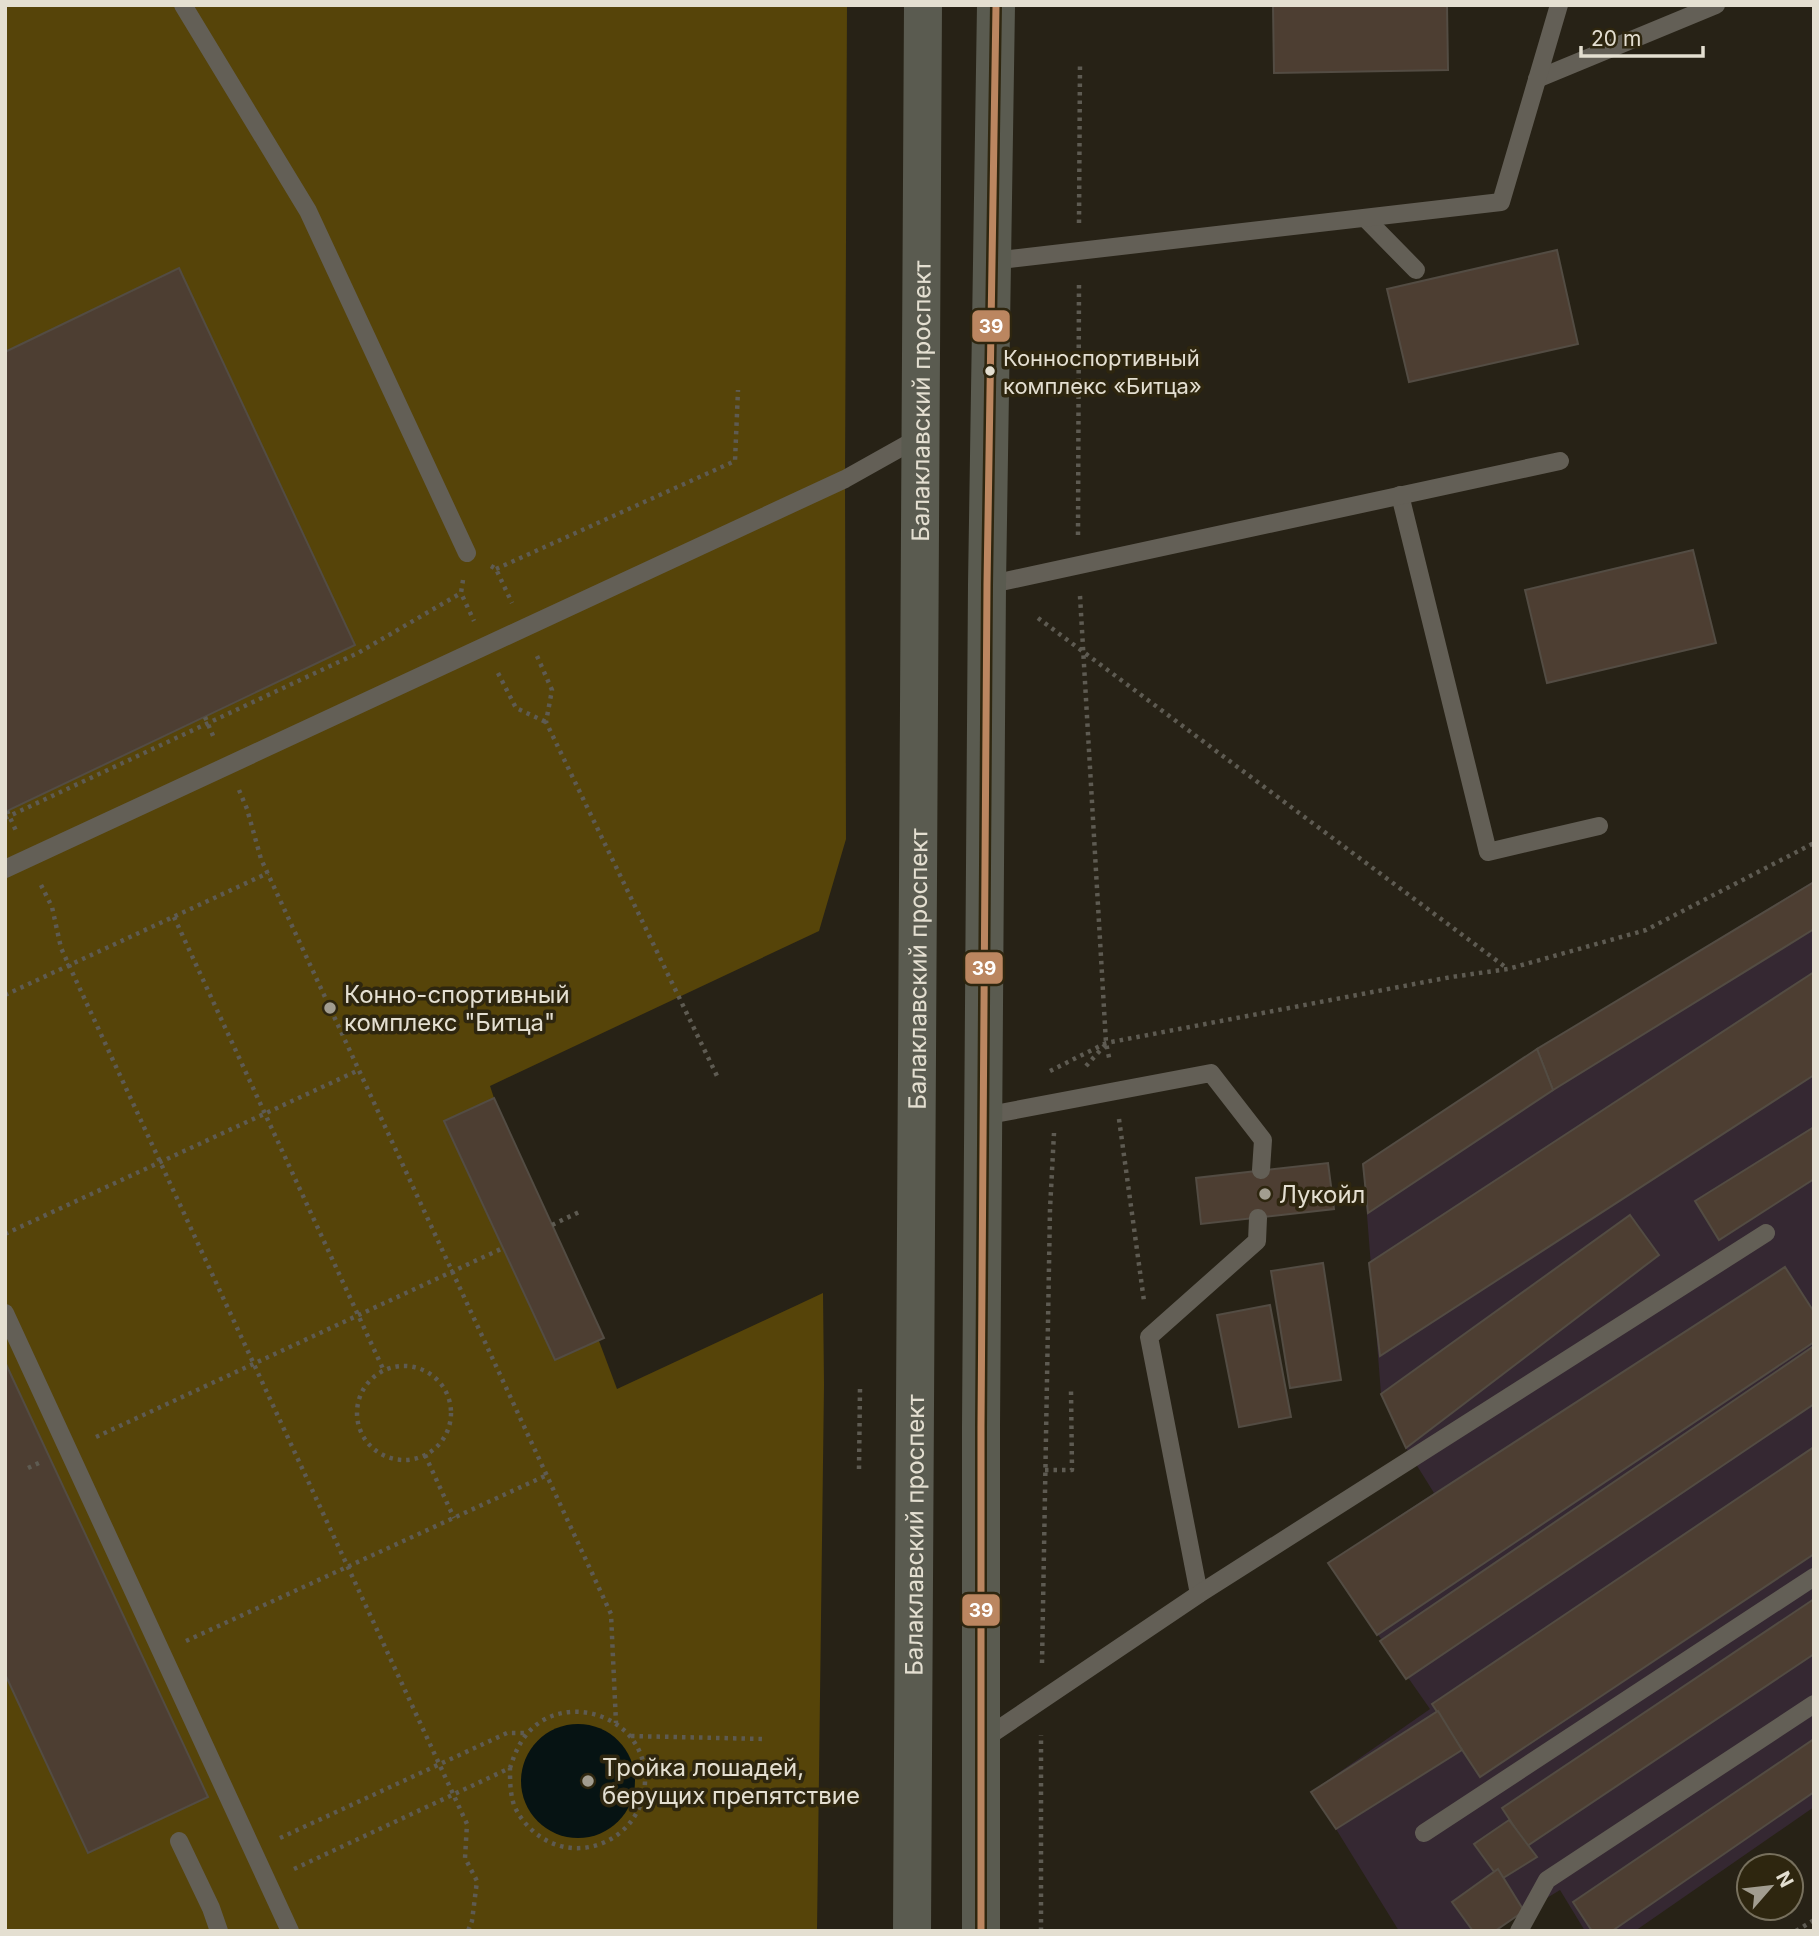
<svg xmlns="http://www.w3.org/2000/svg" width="1819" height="1936" viewBox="0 0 1819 1936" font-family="Inter,sans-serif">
	<rect width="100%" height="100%" fill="#272216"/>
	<path fill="#352832" d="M1814 881V1807L1635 1931H1585L1560 1890 1493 1931H1399L1336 1829 1311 1792 1430 1709 1328 1563 1434 1493 1406 1448 1381 1394 1363 1164 1537 1049Z"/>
	<path fill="#564409" d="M5 5H847L845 479 846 839 819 931 490 1086 494 1098 604 1338 599 1341 617 1389 823 1293 824 1385 817 1931H5Z"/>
	<circle fill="#061313" cx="578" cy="1781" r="57"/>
	<g fill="#4d3e32" stroke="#534c43" stroke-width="2">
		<path d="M1273 5H1447L1448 70 1274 73Z"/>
		<path d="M1557 250 1578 344 1409 382 1387 289Z"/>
		<path d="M179 268 355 645 5 812V352Z"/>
		<path d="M1693 550 1716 643 1547 683 1525 590Z"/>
		<path d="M1814 882V929L1553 1090 1537 1049Z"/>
		<path d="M1814 972V1075L1380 1356 1369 1263Z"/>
		<path d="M1537 1049 1553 1090 1368 1213 1363 1164Z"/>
		<path d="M494 1098 604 1338 555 1360 444 1121Z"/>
		<path d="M1814 1127V1179L1719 1240 1695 1201Z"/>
		<path d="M1328 1163 1334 1209 1201 1224 1196 1178Z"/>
		<path d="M1630 1215 1659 1255 1406 1448 1381 1394Z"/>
		<path d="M1323 1263 1341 1380 1290 1388 1271 1271Z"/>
		<path d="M1785 1267 1814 1312V1342L1377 1635 1328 1563Z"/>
		<path d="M1270 1305 1291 1417 1239 1427 1217 1315Z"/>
		<path d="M1814 1346V1404L1406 1679 1380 1641Z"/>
		<path d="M5 1362 208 1797 88 1853 5 1674Z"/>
		<path d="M1814 1447V1554L1480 1777 1432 1704Z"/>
		<path d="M1814 1599V1654L1527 1846 1502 1808Z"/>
		<path d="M1438 1711 1462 1750 1336 1829 1311 1792Z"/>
		<path d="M1814 1739V1792L1612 1931H1592L1573 1902Z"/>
		<path d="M1509 1820 1537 1857 1500 1880 1474 1844Z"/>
		<path d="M1498 1869 1524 1911 1495 1931H1473L1452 1902Z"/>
	</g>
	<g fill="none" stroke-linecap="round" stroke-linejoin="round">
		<g stroke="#5e5b52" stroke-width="4.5" stroke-dasharray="3.5 5" stroke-linecap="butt">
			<path d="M1079 223 1080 64"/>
			<path d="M1078 535 1079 281"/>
			<path d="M491 566 496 569 512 603"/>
			<path d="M496 569 735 461 738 390"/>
			<path d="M463 580 461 593 474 621"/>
			<path d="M1080 596 1106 1043 1110 1062"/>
			<path d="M1038 618 1508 969"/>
			<path d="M537 656 552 690 546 722 718 1078"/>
			<path d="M498 673 516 708 546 722"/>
			<path d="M205 717 214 738"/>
			<path d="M239 790 247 809 261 859 611 1614 616 1723"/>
			<path d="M7 811 17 833"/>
			<path d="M5 818 358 653 461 593"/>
			<path d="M41 885 52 907 61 948 467 1824 465 1858 477 1881 472 1921 468 1931"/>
			<path d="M174 917 384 1371"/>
			<path d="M5 995 268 873"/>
			<path d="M1086 1066 1106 1044"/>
			<path d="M1050 1071 1106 1043 1451 977 1508 969 1646 930 1814 843"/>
			<path d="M1119 1119 1144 1301"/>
			<path d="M552 1225 579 1212"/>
			<path d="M5 1234 359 1070"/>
			<circle cx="404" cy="1413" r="47"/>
			<path d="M96 1437 503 1248"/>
			<path d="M425 1455 454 1518"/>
			<path d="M28 1468 43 1461"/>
			<path d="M859 1469 860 1388"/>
			<path d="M1045 1470H1072L1071 1391"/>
			<path d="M186 1641 547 1475"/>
			<path d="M1042 1663 1050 1209 1054 1133"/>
			<path d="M631 1736 764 1739"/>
			<path d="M280 1838 507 1733H527"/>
			<path d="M294 1869 510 1768C514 1756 518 1745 526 1735 552 1703 599 1706 626 1732 639 1745 646 1763 645 1781 644 1838 577 1870 533 1831 525 1824 518 1815 514 1805 510 1793 510 1781 510 1768"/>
			<path d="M1041 1931V1735"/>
			<path d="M1796 1931 1814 1920"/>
		</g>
		<g stroke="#635f56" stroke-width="18">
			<path d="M183 5 308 211 467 553"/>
			<path d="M1537 79 1716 5"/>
			<path d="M1365 218 1416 270"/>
			<path d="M992 261 1501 202 1559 5"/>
			<path d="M1400 495 1488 852 1599 826"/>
			<path d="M987 585 1560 461"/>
			<path d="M5 869 845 479 920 437"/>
			<path d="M984 1116 1211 1073 1263 1140 1261 1170"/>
			<path d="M5 1313 290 1931"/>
			<path d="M1199 1594 1149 1337 1257 1241 1258 1218"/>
			<path d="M981 1741 1199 1594 1766 1233"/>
			<path d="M1424 1833 1814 1577"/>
			<path d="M179 1841 211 1908 219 1931"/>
			<path d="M1519 1931 1547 1880 1814 1704"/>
		</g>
		<g stroke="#5a5b50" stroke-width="38">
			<path id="s1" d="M912 1931 923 5"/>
			<path d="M981 1931V1427L987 585 996 5"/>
		</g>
		<g stroke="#2e260f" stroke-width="12">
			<path id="bus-1" d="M981 1931V1427L987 585 996 5"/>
		</g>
		<use href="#bus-1" stroke="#bb8660" stroke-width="7"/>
	</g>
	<circle fill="#e4dfd1" stroke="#2e260f" stroke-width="2.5" cx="990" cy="371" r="6"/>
	<g fill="#a29d90" stroke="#2e260f" stroke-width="2.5">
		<circle cx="330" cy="1008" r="7"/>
		<circle cx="1265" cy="1194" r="7"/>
		<circle cx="588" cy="1781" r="7"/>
	</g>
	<g text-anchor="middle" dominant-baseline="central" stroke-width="7" stroke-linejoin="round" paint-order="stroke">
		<g font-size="22" fill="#e4dfd1" stroke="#2e260f" text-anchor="start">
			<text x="1003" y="358">Конноспортивный<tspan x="1003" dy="28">комплекс «Битца»</tspan></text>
		</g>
		<g font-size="24" fill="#e4dfd1" stroke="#2e260f">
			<text stroke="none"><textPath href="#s1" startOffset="1530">Балаклавский проспект</textPath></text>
			<text stroke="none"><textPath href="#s1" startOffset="962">Балаклавский проспект</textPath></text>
			<text stroke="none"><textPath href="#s1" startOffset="396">Балаклавский проспект</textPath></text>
		</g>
		<g font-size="24" fill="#e4dfd1" stroke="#2e260f" text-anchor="start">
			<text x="344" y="994">Конно-спортивный<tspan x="344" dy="28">комплекс "Битца"</tspan></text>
			<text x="1279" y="1194">Лукойл</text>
			<text x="602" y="1767">Тройка лошадей,<tspan x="602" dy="28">берущих препятствие</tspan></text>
		</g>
	</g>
	<g stroke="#2e260f" stroke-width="2.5">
		<rect x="971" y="309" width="40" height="34" rx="7" fill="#bb8660"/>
		<rect x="964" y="951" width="40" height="34" rx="7" fill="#bb8660"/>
		<rect x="961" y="1593" width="40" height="34" rx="7" fill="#bb8660"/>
	</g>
	<g font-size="19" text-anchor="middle" font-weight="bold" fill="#fff">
		<text x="991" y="333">39</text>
		<text x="984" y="975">39</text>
		<text x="981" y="1617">39</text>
	</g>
	<rect width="1819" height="1936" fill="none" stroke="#e4dfd1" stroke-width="14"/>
	<g transform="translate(1770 1887) rotate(62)"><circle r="33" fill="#2e260f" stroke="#77705d" stroke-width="2"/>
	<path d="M0-5L12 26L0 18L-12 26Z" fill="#a29d90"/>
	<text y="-10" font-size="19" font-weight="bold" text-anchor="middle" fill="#e4dfd1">N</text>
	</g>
	<path d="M1581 46v10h122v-10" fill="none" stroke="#e4dfd1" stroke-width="3.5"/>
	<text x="1591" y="46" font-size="21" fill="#e4dfd1" stroke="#2e260f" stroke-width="5" paint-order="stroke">20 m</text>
</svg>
